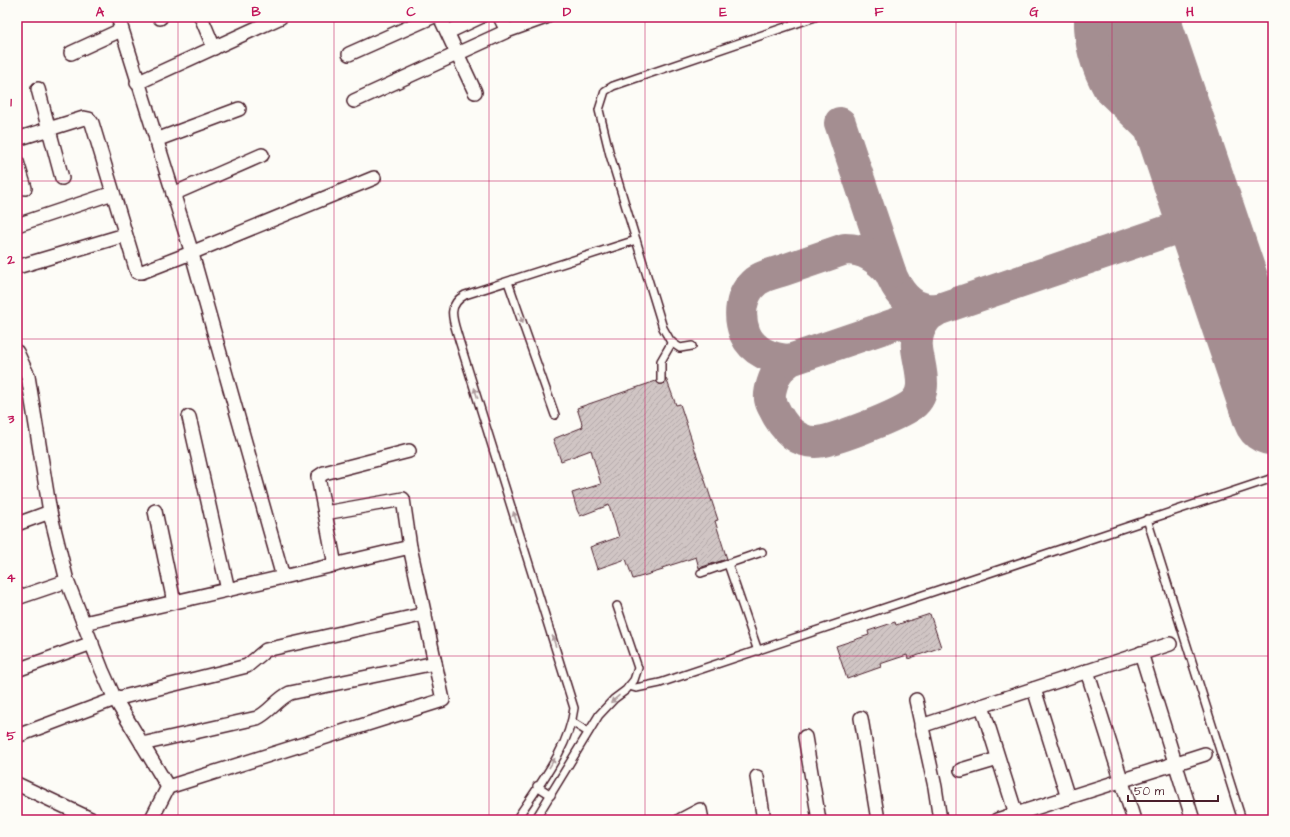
<svg xmlns="http://www.w3.org/2000/svg" width="1290" height="837" viewBox="0 0 1290 837" font-family="'Architects Daughter',sans-serif">
	<defs>
		<pattern id="building-hatch" width="6" height="6" patternUnits="userSpaceOnUse"><rect width="6" height="6" fill="#d0c5c4"/><path d="M-1 1l2-2M0 6l6-6M5 7l2-2" fill="none" stroke="#b4a9a9"/></pattern>
	</defs>
	<rect width="100%" height="100%" fill="#fdfcf7"/>
	<filter id="ink" filterUnits="userSpaceOnUse"><feTurbulence type="fractalNoise" baseFrequency=".025" numOctaves="2"/><feDisplacementMap in="SourceGraphic" scale="8" xChannelSelector="R" yChannelSelector="G"/><feConvolveMatrix kernelMatrix="1 2 1 2 8 2 1 2 1" color-interpolation-filters="sRGB"/></filter>
	<g filter="url(#ink)">
		<g fill="none" stroke-linecap="round" stroke-linejoin="round">
			<g stroke="#a48e91" stroke-width="32">
				<path d="M1090 17C1089 42 1097 68 1109 89 1127 107 1189 163 1194 183 1196 194 1190 212 1183 220 1180 224 1174 227 1171 230"/>
				<path d="M1164 97 1170 52 1166 17"/>
				<path d="M840 123 892 277C901 297 915 312 939 309"/>
				<path d="M939 309C935 312 928 315 925 320 919 328 916 339 917 348 919 368 931 394 909 407 893 417 832 442 815 442 794 442 781 424 773 407 772 405 770 401 770 399 769 391 774 376 779 370 782 366 787 363 790 360L1171 230C1191 227 1203 235 1217 249"/>
				<path d="M790 360C772 359 753 352 745 334 738 316 740 294 756 281 764 275 775 273 784 270 804 263 825 256 845 249 865 249 877 258 890 272"/>
			</g>
			<path stroke="#a48e91" stroke-width="81" d="M1138 17 1273 415"/>
		</g>
		<g fill="url(#building-hatch)" stroke="#4a1f2b">
			<path d="M666 378 676 405 680 404 718 520 715 521 727 559 699 568 696 557 662 568 663 570 633 579 626 559 597 569 590 547 619 537 609 505 580 516 577 510 572 493 601 484 591 450 561 461 553 439 583 427 577 408 656 381 659 384H663Z"/>
			<path d="M930 614 941 647 908 659 907 655 880 664 881 667 847 679 836 646 869 635 868 631 895 622 896 625Z"/>
		</g>
		<g fill="none" stroke-linecap="round" stroke-linejoin="round">
			<g stroke="#4a1f2b" stroke-width="10">
				<g id="service">
					<path d="M508 282 555 415"/>
					<path d="M692 346 680 348 671 342 663 328 610 155 599 110 605 91 613 86 815 17"/>
					<path d="M661 380V361L672 342"/>
					<path d="M1147 519 1242 820"/>
					<path d="M728 564 758 651"/>
					<path d="M701 573 762 552"/>
					<path d="M629 686 636 688 660 683 1273 478"/>
					<path d="M572 722 588 732"/>
					<path d="M537 786 551 795"/>
					<path d="M516 820C538 786 569 749 574 708L459 340C454 322 445 306 465 295L636 240"/>
					<path d="M535 820 599 715 614 699 626 690 634 680 638 668 617 606"/>
				</g>
			</g>
			<g stroke="#4a1f2b" stroke-width="16">
				<g id="minor">
					<path d="M201 17 214 48"/>
					<path d="M440 17 475 92"/>
					<path d="M500 17 507 31"/>
					<path d="M160 18 161 17"/>
					<path d="M448 32 480 17"/>
					<path d="M71 53 121 30"/>
					<path d="M349 54 432 17"/>
					<path d="M137 83 281 17"/>
					<path d="M38 89 62 178"/>
					<path d="M354 101 507 31 546 17"/>
					<path d="M17 139 84 118 89 119 92 123 137 272H142L191 253 374 178"/>
					<path d="M156 140 239 109"/>
					<path d="M17 162 25 188"/>
					<path d="M173 194 262 155"/>
					<path d="M17 225 113 193"/>
					<path d="M17 267 125 235"/>
					<path d="M17 352 28 376 50 512"/>
					<path d="M189 417 228 590"/>
					<path d="M155 511 174 602"/>
					<path d="M325 513 403 499 410 547"/>
					<path d="M17 524 50 512 67 581 102 670 115 699 168 787 151 820"/>
					<path d="M335 565 318 477 324 473 409 451"/>
					<path d="M17 598 67 581"/>
					<path d="M84 623 283 577 190 247 118 17"/>
					<path d="M1141 653 1193 820"/>
					<path d="M17 670 92 643"/>
					<path d="M1087 671 1134 820"/>
					<path d="M1034 689 1068 798"/>
					<path d="M916 700 935 787 940 820"/>
					<path d="M982 706 1016 814"/>
					<path d="M861 718 878 820"/>
					<path d="M921 726 1170 644"/>
					<path d="M17 736 115 699 247 666 266 650 425 614"/>
					<path d="M805 737 819 820"/>
					<path d="M142 744 257 718C270 712 277 699 290 693L435 663"/>
					<path d="M961 770 998 759"/>
					<path d="M757 777 764 820"/>
					<path d="M17 784 93 820"/>
					<path d="M168 787 443 700 410 547 283 577"/>
					<path d="M681 820 700 810 702 820"/>
					<path d="M997 820 1205 754"/>
				</g>
			</g>
			<use href="#service" stroke="#fdfcf7" stroke-width="7"/>
			<use href="#minor" stroke="#fdfcf7" stroke-width="13"/>
		</g>
		<defs><path id="oneway-solid" d="M-6-.8H1V-3.2L6.5 0L1 3.2V.8H-6Z"/></defs>
		<g fill="#ac999b">
			<use href="#oneway-solid" transform="translate(521 318) rotate(71)"/>
			<use href="#oneway-solid" transform="translate(476 393) rotate(-108)"/>
			<use href="#oneway-solid" transform="translate(515 517) rotate(-108)"/>
			<use href="#oneway-solid" transform="translate(554 641) rotate(-108)"/>
			<use href="#oneway-solid" transform="translate(615 699) rotate(139)"/>
			<use href="#oneway-solid" transform="translate(552 763) rotate(-59)"/>
		</g>
	</g>
	<path fill="none" stroke="#c2185b" stroke-width="1" stroke-opacity="0.55" d="M178 17V820M334 17V820M489 17V820M645 17V820M801 17V820M956 17V820M1112 17V820M17 181H1273M17 339H1273M17 498H1273M17 656H1273"/>
	<rect width="1290" height="837" fill="none" stroke="#fdfcf7" stroke-width="44"/>
	<path d="M1128 795v6h90v-6" fill="none" stroke="#4a1f2b" stroke-width="2"/>
	<text x="1134" y="795" font-size="12" fill="#4a1f2b" stroke="#fdfcf7" stroke-width="3" paint-order="stroke">50 m</text>
	<rect x="22" y="22" width="1246" height="793" fill="none" stroke="#c2185b" stroke-width="1.5"/>
	<g font-size="13" text-anchor="middle" font-weight="bold" fill="#c2185b">
		<text x="100" y="16">A</text>
		<text x="256" y="16">B</text>
		<text x="411" y="16">C</text>
		<text x="567" y="16">D</text>
		<text x="723" y="16">E</text>
		<text x="879" y="16">F</text>
		<text x="1034" y="16">G</text>
		<text x="1190" y="16">H</text>
		<text x="11" y="106">1</text>
		<text x="11" y="264">2</text>
		<text x="11" y="423">3</text>
		<text x="11" y="582">4</text>
		<text x="11" y="740">5</text>
	</g>
</svg>
